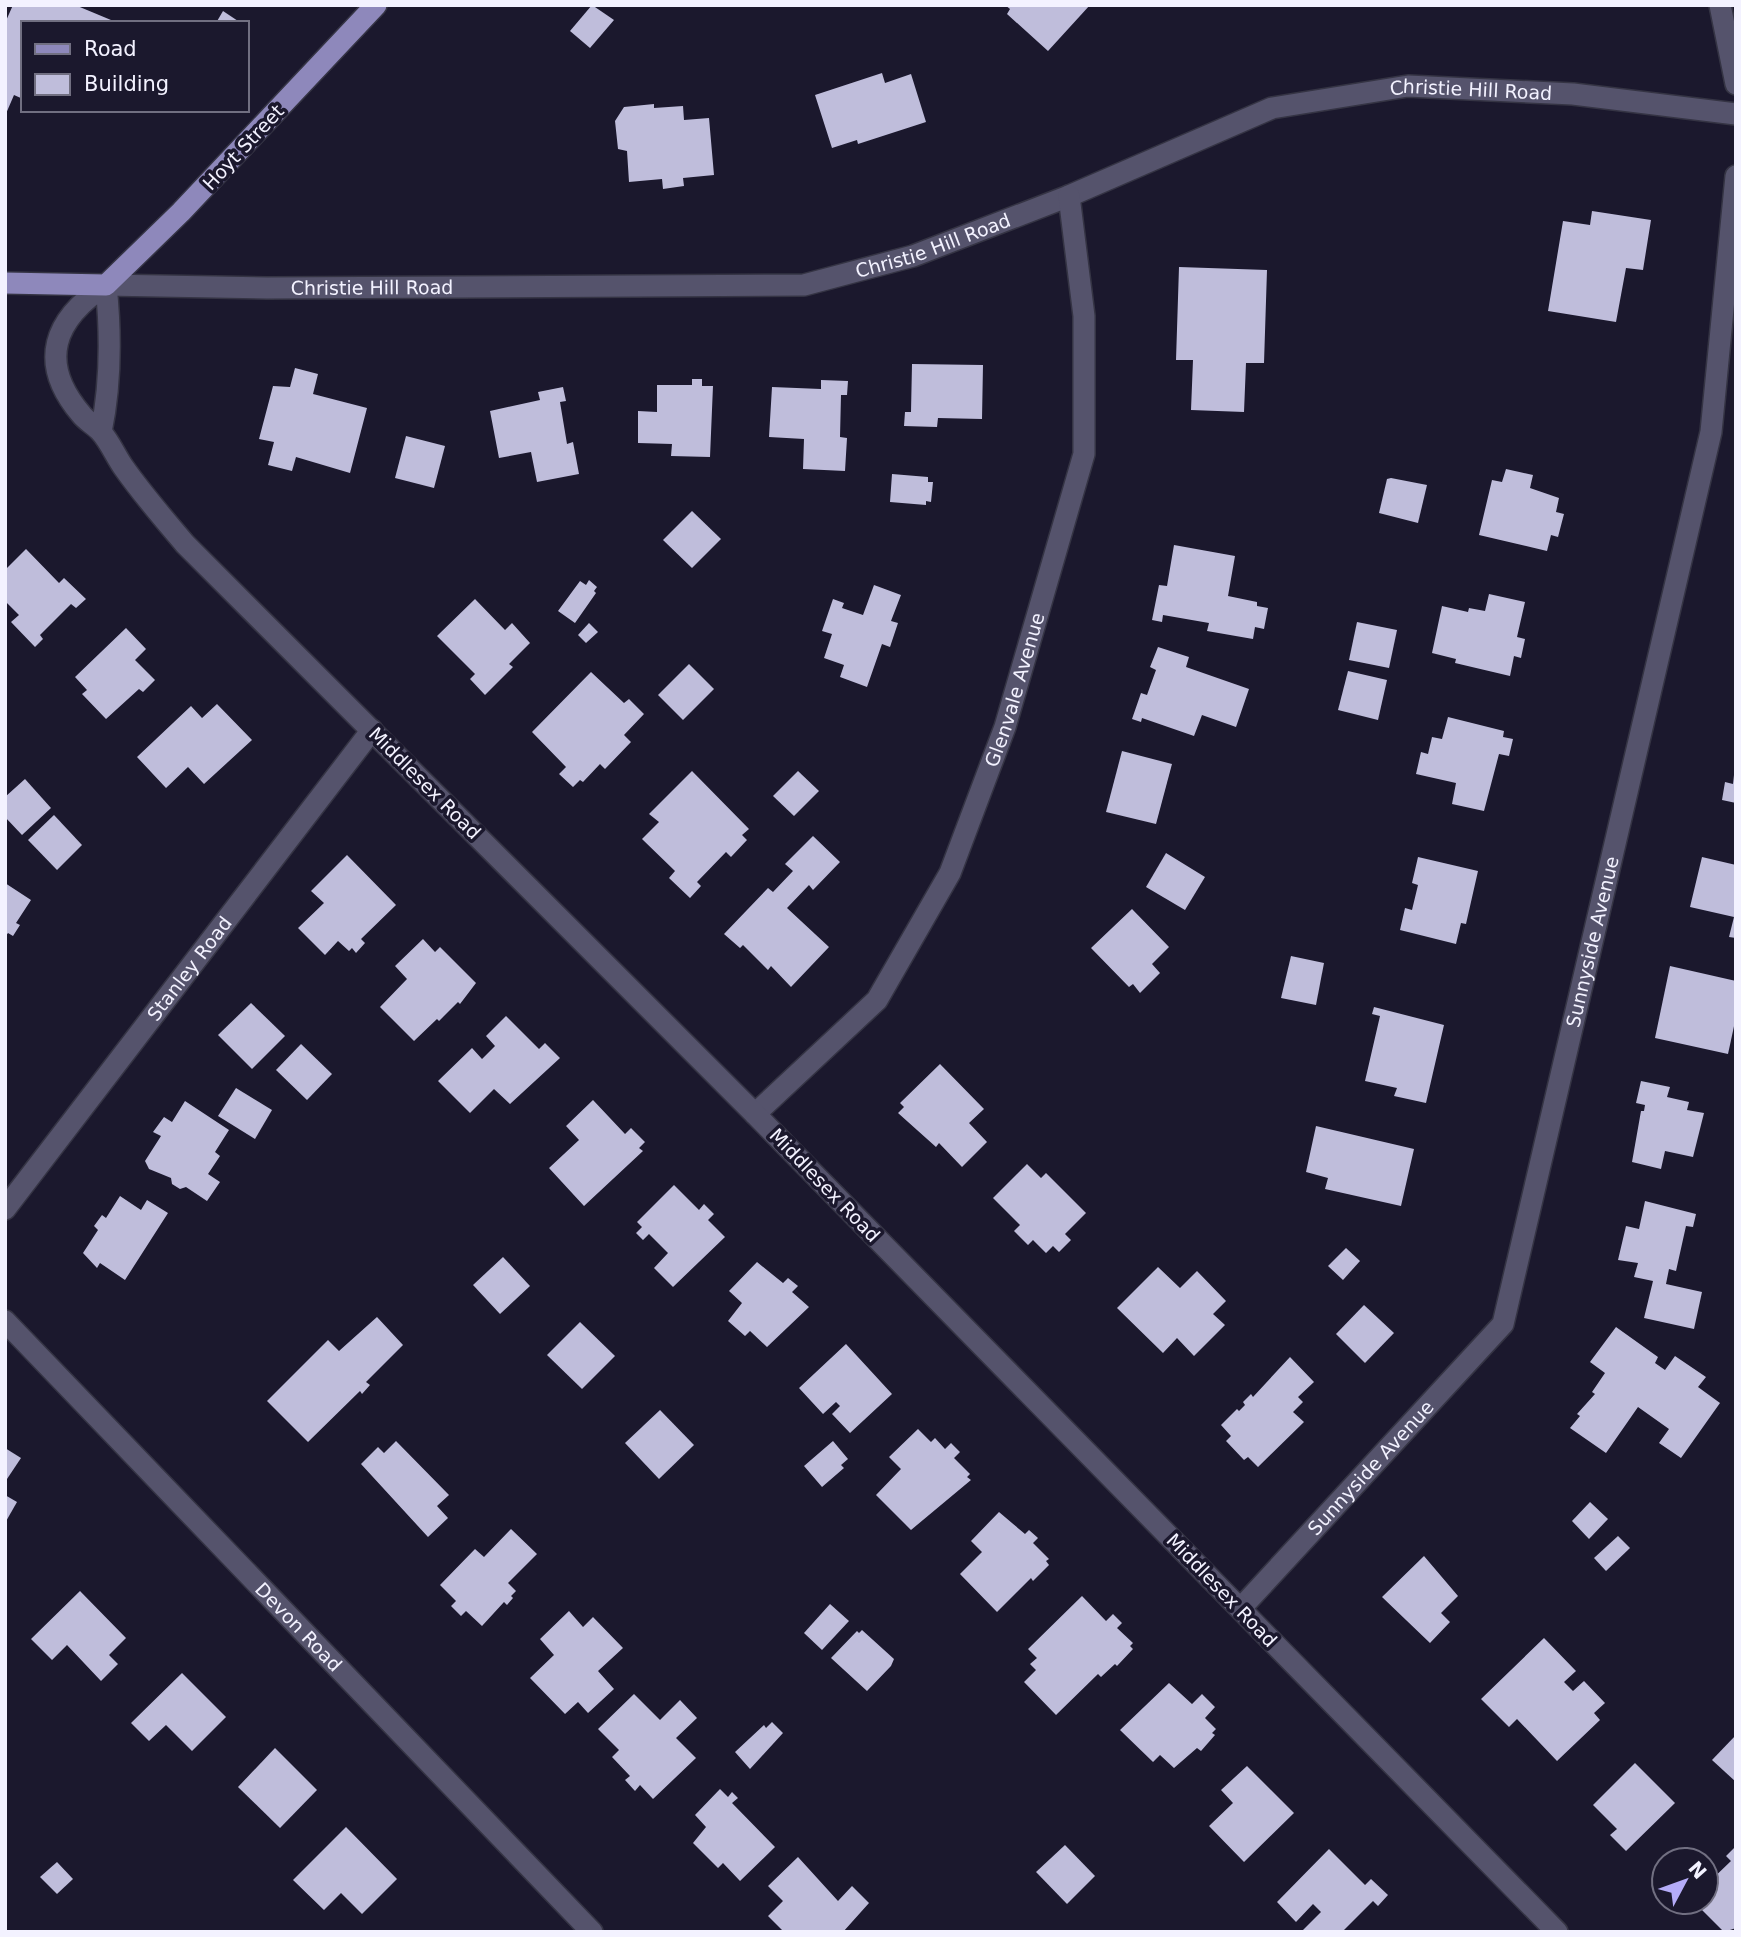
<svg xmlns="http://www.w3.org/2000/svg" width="1741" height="1937" viewBox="0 0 1741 1937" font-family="'DejaVu Sans',sans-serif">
	<rect width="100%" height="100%" fill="#1b182d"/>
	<g fill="#bfbddb">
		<path d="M13 5H75L111 20 110 23H23V99L14 95 5 116V23Z"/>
		<path d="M592 5 614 20 590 48 570 31Z"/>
		<path d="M1005 5H1090L1048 51 1007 14 1010 9Z"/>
		<path d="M223 11 241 23H216Z"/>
		<path d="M882 73 885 83 911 74 926 122 858 144 857 140 832 148 815 95Z"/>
		<path d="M654 104V108L683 106 684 120 709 118 714 175 683 178 684 186 663 189 662 179 629 182 627 151 618 149 615 121 624 107Z"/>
		<path d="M1592 211 1651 220 1643 270 1626 268 1616 322 1548 311 1563 221 1590 225Z"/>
		<path d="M1179 267 1267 270 1264 363H1246L1244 412 1191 410 1193 360H1176Z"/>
		<path d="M912 364 983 365 982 419 938 418 937 427 904 426 905 412H911Z"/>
		<path d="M295 368 318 374 313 394 367 408 350 473 296 457 292 471 268 465 274 442 259 439 273 386 290 387Z"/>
		<path d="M692 379H702V386H713L710 457 671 456 672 444 638 443V411L657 412V385H692Z"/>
		<path d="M821 380 848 381 847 395H841L840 437 847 438 845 471 803 469 804 439 769 437 772 387 821 389Z"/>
		<path d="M563 387 566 401 560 402 567 444 573 442 579 474 537 482 531 452 499 458 490 411 540 400 538 392Z"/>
		<path d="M406 436 445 446 434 488 395 478Z"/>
		<path d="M1506 469 1533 475 1530 488 1559 498 1556 512 1564 514 1558 537 1551 535 1547 551 1479 535 1492 480 1502 482Z"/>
		<path d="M892 474 928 477V482H933L931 502 926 501V505L890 502Z"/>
		<path d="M1391 478 1427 485 1418 523 1379 513 1387 479Z"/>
		<path d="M692 511 721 539 692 568 663 540Z"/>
		<path d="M1174 545 1235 556 1228 596 1257 602V606L1268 608 1264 629 1255 627 1253 639 1207 631 1209 623 1163 615 1162 622 1152 620 1159 585 1167 586Z"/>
		<path d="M26 549 59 583 64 578 86 599 76 608 71 604 40 635 43 639 35 647 11 622 19 615 5 601V570Z"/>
		<path d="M589 580 597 587 594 591 596 593 575 623 558 611 580 581 586 585Z"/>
		<path d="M874 585 901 595 891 621 898 623 890 647 882 644 867 687 840 677 844 665 824 658 832 634 822 631 833 599 844 603 842 608 863 615Z"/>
		<path d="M1489 594 1525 602 1517 637 1525 639 1521 658 1514 656 1510 676 1455 663 1456 659 1432 653 1442 606 1468 612 1469 608 1485 611Z"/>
		<path d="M475 599 505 630 512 623 530 643 509 664 513 667 485 695 470 679 475 674 437 636Z"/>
		<path d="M1357 622 1397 630 1389 668 1349 660Z"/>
		<path d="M589 623 598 632 586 643 578 635Z"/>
		<path d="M126 628 146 649 135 660 155 680 143 692 139 689 106 719 82 694 87 690 75 677Z"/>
		<path d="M1158 647 1189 657 1186 667 1249 689 1236 727 1202 715 1194 736 1142 718 1141 722 1132 719 1141 693 1147 695 1156 670 1150 667Z"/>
		<path d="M689 664 714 689 683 720 658 695Z"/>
		<path d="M1348 671 1387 680 1378 720 1338 710Z"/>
		<path d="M591 672 624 703 629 699 644 714 624 735 631 742 605 769 600 764 583 782 580 780 573 787 559 774 566 767 532 732Z"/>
		<path d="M217 704 252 740 204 784 188 767 166 788 137 757 191 706 202 718Z"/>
		<path d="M1448 717 1504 731 1503 737 1513 739 1509 756 1499 754 1484 811 1452 804 1456 783 1416 774 1421 752 1428 754 1432 737 1442 739Z"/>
		<path d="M1122 751 1172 764 1156 824 1106 812Z"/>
		<path d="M692 771 749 829 742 835 747 840 731 857 726 852 697 882 701 886 690 898 669 878 675 871 642 839 659 822 649 814Z"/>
		<path d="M798 771 819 791 794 816 773 796Z"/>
		<path d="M1734 775 1736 803 1722 800 1725 782 1733 784Z"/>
		<path d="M25 779 51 808 22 835 5 817V797Z"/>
		<path d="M54 815 82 845 57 870 28 840Z"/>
		<path d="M813 836 840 862 813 890 809 885 787 908 829 947 791 987 771 966 768 970 743 945 740 948 724 934 768 888 773 892 793 871 785 864Z"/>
		<path d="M1166 853 1205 877 1185 910 1146 887Z"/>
		<path d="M347 855 396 905 361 939 365 943 356 953 352 948 349 951 338 941 325 955 298 928 324 903 311 891Z"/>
		<path d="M1418 857 1478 871 1466 924 1461 923 1456 944 1400 930 1405 908 1412 910 1418 885 1412 883Z"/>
		<path d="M1702 857 1736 865V938L1729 937 1734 917 1690 907Z"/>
		<path d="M5 883 31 900 16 923 20 925 13 936 8 933 5 937Z"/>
		<path d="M1132 909 1169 947 1152 964 1160 973 1140 993 1133 984 1129 987 1091 948Z"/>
		<path d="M423 939 435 952 440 947 476 983 460 1004 458 1002 439 1021 437 1019 414 1041 380 1007 407 979 395 966Z"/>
		<path d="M1291 956 1324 963 1316 1005 1281 998Z"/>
		<path d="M1670 966 1736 981V1017L1728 1054 1655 1038Z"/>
		<path d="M251 1003 285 1036 252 1069 218 1035Z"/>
		<path d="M1374 1007 1444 1025 1426 1103 1394 1096 1397 1088 1365 1081 1380 1016 1372 1014Z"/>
		<path d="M506 1016 539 1049 545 1043 560 1058 510 1104 494 1089 470 1113 438 1081 472 1048 482 1059 495 1046 486 1036Z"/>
		<path d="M301 1044 332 1074 307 1100 276 1070Z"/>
		<path d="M940 1064 984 1109 969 1123 987 1142 962 1167 939 1143 936 1147 898 1113 904 1107 900 1103Z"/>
		<path d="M1641 1081 1670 1087 1667 1097 1689 1102 1687 1110 1704 1113 1693 1157 1665 1151 1661 1169 1632 1162 1641 1111H1644L1645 1105 1636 1103Z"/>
		<path d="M236 1088 272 1110 255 1139 218 1116Z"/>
		<path d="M593 1100 625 1134 631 1128 645 1142 639 1148 643 1151 584 1206 549 1168 579 1140 566 1126Z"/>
		<path d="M185 1101 229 1130 215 1152 220 1156 208 1174 220 1182 207 1201 186 1187 180 1189 172 1184 171 1178 149 1169 145 1161 161 1136 153 1132 164 1117 172 1122Z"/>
		<path d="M1316 1126 1414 1149 1401 1206 1325 1189 1328 1178 1306 1172Z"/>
		<path d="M1027 1164 1041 1178 1046 1173 1086 1213 1065 1234 1071 1240 1059 1252 1053 1246 1046 1253 1033 1240 1028 1245 1014 1231 1020 1225 993 1198Z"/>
		<path d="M674 1185 699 1210 704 1204 714 1214 708 1220 725 1237 673 1287 654 1268 668 1253 649 1234 643 1240 636 1233 642 1227 637 1222Z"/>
		<path d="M120 1196 141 1210 147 1200 168 1213 125 1280 100 1263 97 1268 83 1253 98 1230 94 1226 102 1215 106 1218Z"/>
		<path d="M1645 1201 1696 1214 1693 1227 1686 1226 1676 1271 1669 1269 1666 1284 1702 1292 1694 1329 1644 1318 1653 1281 1634 1277 1638 1263 1618 1260 1626 1226 1639 1229Z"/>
		<path d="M1346 1248 1360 1261 1343 1280 1328 1266Z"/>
		<path d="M503 1257 530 1286 500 1314 473 1285Z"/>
		<path d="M757 1262 783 1283 788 1278 798 1286 792 1292 809 1307 767 1347 750 1331 745 1336 728 1321 742 1303 729 1291Z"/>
		<path d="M1158 1267 1180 1288 1197 1271 1226 1301 1213 1314 1225 1325 1194 1356 1177 1338 1163 1353 1117 1308Z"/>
		<path d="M1364 1305 1394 1333 1365 1363 1336 1334Z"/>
		<path d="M377 1317 403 1345 366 1382 370 1385 362 1394 360 1391 308 1442 267 1401 328 1340 339 1351Z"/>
		<path d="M580 1322 615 1356 582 1389 547 1355Z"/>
		<path d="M1616 1327 1658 1357 1655 1363 1665 1370 1675 1356 1706 1377 1698 1387 1720 1403 1681 1458 1659 1443 1669 1429 1638 1407 1606 1453 1570 1428 1580 1416 1577 1414 1595 1394 1592 1392 1605 1373 1590 1362Z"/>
		<path d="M846 1344 892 1394 850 1433 832 1414 840 1406 836 1402 823 1414 799 1388Z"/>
		<path d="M1290 1357 1314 1382 1298 1397 1303 1402 1293 1412 1304 1422 1258 1467 1248 1457 1244 1460 1226 1441 1231 1436 1221 1425 1237 1409 1239 1411 1245 1405 1243 1402 1251 1394 1253 1397Z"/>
		<path d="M660 1410 694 1445 659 1479 625 1443Z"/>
		<path d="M918 1429 931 1442 935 1438 945 1449 951 1443 960 1452 954 1458 970 1474 967 1477 971 1480 911 1530 876 1495 901 1469 889 1457Z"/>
		<path d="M396 1441 449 1495 437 1506 448 1518 428 1537 361 1464 378 1447 384 1453Z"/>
		<path d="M833 1441 848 1459 841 1465 844 1468 822 1487 804 1466Z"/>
		<path d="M5 1448 21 1458 5 1482Z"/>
		<path d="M5 1495 17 1502 5 1523Z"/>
		<path d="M1590 1502 1608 1519 1589 1539 1572 1521Z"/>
		<path d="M999 1512 1025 1534 1029 1530 1038 1538 1033 1543 1049 1559 1046 1561 1049 1565 1033 1581 1031 1578 997 1612 960 1574 982 1552 971 1541Z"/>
		<path d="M511 1529 537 1554 508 1583 516 1591 511 1596 513 1598 507 1605 504 1602 482 1626 466 1611 461 1616 451 1606 456 1601 440 1585 475 1549 484 1557Z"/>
		<path d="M1618 1536 1630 1548 1606 1571 1594 1558Z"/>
		<path d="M1424 1556 1458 1596 1441 1613 1450 1622 1430 1643 1382 1597Z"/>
		<path d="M80 1591 126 1638 109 1655 118 1664 101 1681 67 1645 52 1660 31 1639Z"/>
		<path d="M1082 1596 1106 1621 1113 1614 1122 1623 1117 1628 1133 1643 1130 1646 1133 1649 1117 1666 1115 1664 1101 1677 1098 1674 1056 1715 1024 1682 1036 1670 1030 1664 1037 1658 1028 1649Z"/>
		<path d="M830 1604 849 1621 822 1650 804 1633Z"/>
		<path d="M569 1611 583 1627 593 1617 623 1648 598 1671 614 1689 588 1713 578 1702 565 1714 530 1678 554 1655 540 1639Z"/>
		<path d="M862 1630 894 1659 891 1666 867 1691 831 1658 857 1631 859 1633Z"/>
		<path d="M1544 1638 1576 1671 1564 1682 1573 1691 1584 1681 1605 1703 1594 1713 1600 1720 1557 1761 1517 1719 1509 1727 1481 1699Z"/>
		<path d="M182 1673 226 1717 192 1751 166 1725 149 1741 131 1723Z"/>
		<path d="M1169 1683 1192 1704 1202 1694 1215 1707 1205 1718 1216 1729 1212 1733 1215 1735 1201 1751 1197 1748 1174 1768 1160 1755 1153 1762 1120 1730Z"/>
		<path d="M634 1694 660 1720 680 1700 697 1718 676 1738 696 1758 653 1799 640 1785 635 1791 625 1780 630 1776 612 1757 619 1750 598 1729Z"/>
		<path d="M772 1722 783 1733 750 1769 735 1752 764 1725 766 1728Z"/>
		<path d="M1736 1735V1782L1712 1760Z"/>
		<path d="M275 1748 317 1790 280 1828 238 1787Z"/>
		<path d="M1635 1763 1675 1803 1626 1851 1610 1835 1617 1829 1593 1805Z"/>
		<path d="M1247 1766 1294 1813 1244 1862 1209 1826 1233 1803 1221 1790Z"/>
		<path d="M720 1789 728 1797 732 1792 738 1798 732 1803 775 1847 740 1881 723 1863 718 1868 693 1843 706 1827 695 1815Z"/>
		<path d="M346 1827 397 1879 362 1914 341 1893 324 1910 293 1880Z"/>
		<path d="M1065 1845 1095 1876 1067 1904 1036 1872Z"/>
		<path d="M1736 1846V1928L1724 1932 1694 1902H1706V1885L1731 1861 1726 1856Z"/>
		<path d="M1329 1849 1365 1885 1371 1879 1388 1895 1378 1906 1373 1901 1342 1932H1301L1321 1912 1313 1904 1296 1922 1277 1902Z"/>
		<path d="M798 1857 838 1901 852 1886 869 1903 843 1932H784L768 1916 783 1901 768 1886Z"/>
		<path d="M57 1862 73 1879 57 1894 40 1877Z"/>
	</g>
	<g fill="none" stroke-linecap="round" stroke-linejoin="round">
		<g stroke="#353444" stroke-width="24">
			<g id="street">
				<path d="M1720 5 1736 84"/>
				<path id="s1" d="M106 285 267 288 804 285 913 256 1069 196 1272 108 1408 86 1573 94 1736 114"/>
				<path id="s2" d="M755 1114 877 1000 950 873 1005 727 1084 454V316L1069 196"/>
				<path id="s3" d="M5 1209 372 730"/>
				<path id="s4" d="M5 1321 592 1932"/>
				<path id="s5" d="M1241 1608 1503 1324 1711 432 1736 176"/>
			</g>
		</g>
		<g stroke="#353444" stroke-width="24">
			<path id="secondary" d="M101 432C111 384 111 334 106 285 54 319 37 362 81 414 86 421 95 425 101 432 110 442 116 457 124 468 143 495 164 519 185 544L755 1114 1557 1932"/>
		</g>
		<g stroke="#353444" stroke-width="24">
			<path id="primary" d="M5 283 106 285 181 212 376 5"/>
		</g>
		<use href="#street" stroke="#55536c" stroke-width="21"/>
		<use href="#secondary" stroke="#55536c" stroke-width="21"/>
		<use href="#primary" stroke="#8e88bb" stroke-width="21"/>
	</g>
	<g text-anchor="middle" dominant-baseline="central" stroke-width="7" stroke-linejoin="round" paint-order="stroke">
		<g font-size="19" fill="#f3f2ff" stroke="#1b182d">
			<text stroke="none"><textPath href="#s1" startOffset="1400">Christie Hill Road</textPath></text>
			<text transform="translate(243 147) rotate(-47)">Hoyt Street</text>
			<text stroke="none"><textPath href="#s1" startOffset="833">Christie Hill Road</textPath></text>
			<text stroke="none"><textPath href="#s1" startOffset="266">Christie Hill Road</textPath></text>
			<text stroke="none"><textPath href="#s2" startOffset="508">Glenvale Avenue</textPath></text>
			<text transform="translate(425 783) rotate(45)">Middlesex Road</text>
			<text stroke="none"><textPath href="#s5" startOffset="779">Sunnyside Avenue</textPath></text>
			<text stroke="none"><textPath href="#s3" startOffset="303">Stanley Road</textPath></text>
			<text transform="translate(825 1185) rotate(46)">Middlesex Road</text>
			<text stroke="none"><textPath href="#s5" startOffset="191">Sunnyside Avenue</textPath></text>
			<text transform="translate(1222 1590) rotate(46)">Middlesex Road</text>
			<text stroke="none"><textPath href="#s4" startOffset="424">Devon Road</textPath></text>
		</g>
	</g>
	<rect width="1741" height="1937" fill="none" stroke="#f3f2ff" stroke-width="14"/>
	<rect x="21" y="21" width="228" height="91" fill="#1b182d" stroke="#716f81" stroke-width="2"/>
	<rect x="35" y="44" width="35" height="10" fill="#8e88bb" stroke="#716f81" stroke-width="2"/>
	<text x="84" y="56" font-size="21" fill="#f3f2ff">Road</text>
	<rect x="35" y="74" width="35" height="21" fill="#bfbddb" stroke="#716f81" stroke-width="2"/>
	<text x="84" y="91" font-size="21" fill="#f3f2ff">Building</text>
	<g transform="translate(1685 1881) rotate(49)"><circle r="33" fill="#1b182d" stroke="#716f81" stroke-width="2"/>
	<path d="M0-5L12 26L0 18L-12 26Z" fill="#b5acf8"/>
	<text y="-10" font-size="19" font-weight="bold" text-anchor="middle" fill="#f3f2ff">N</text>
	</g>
</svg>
